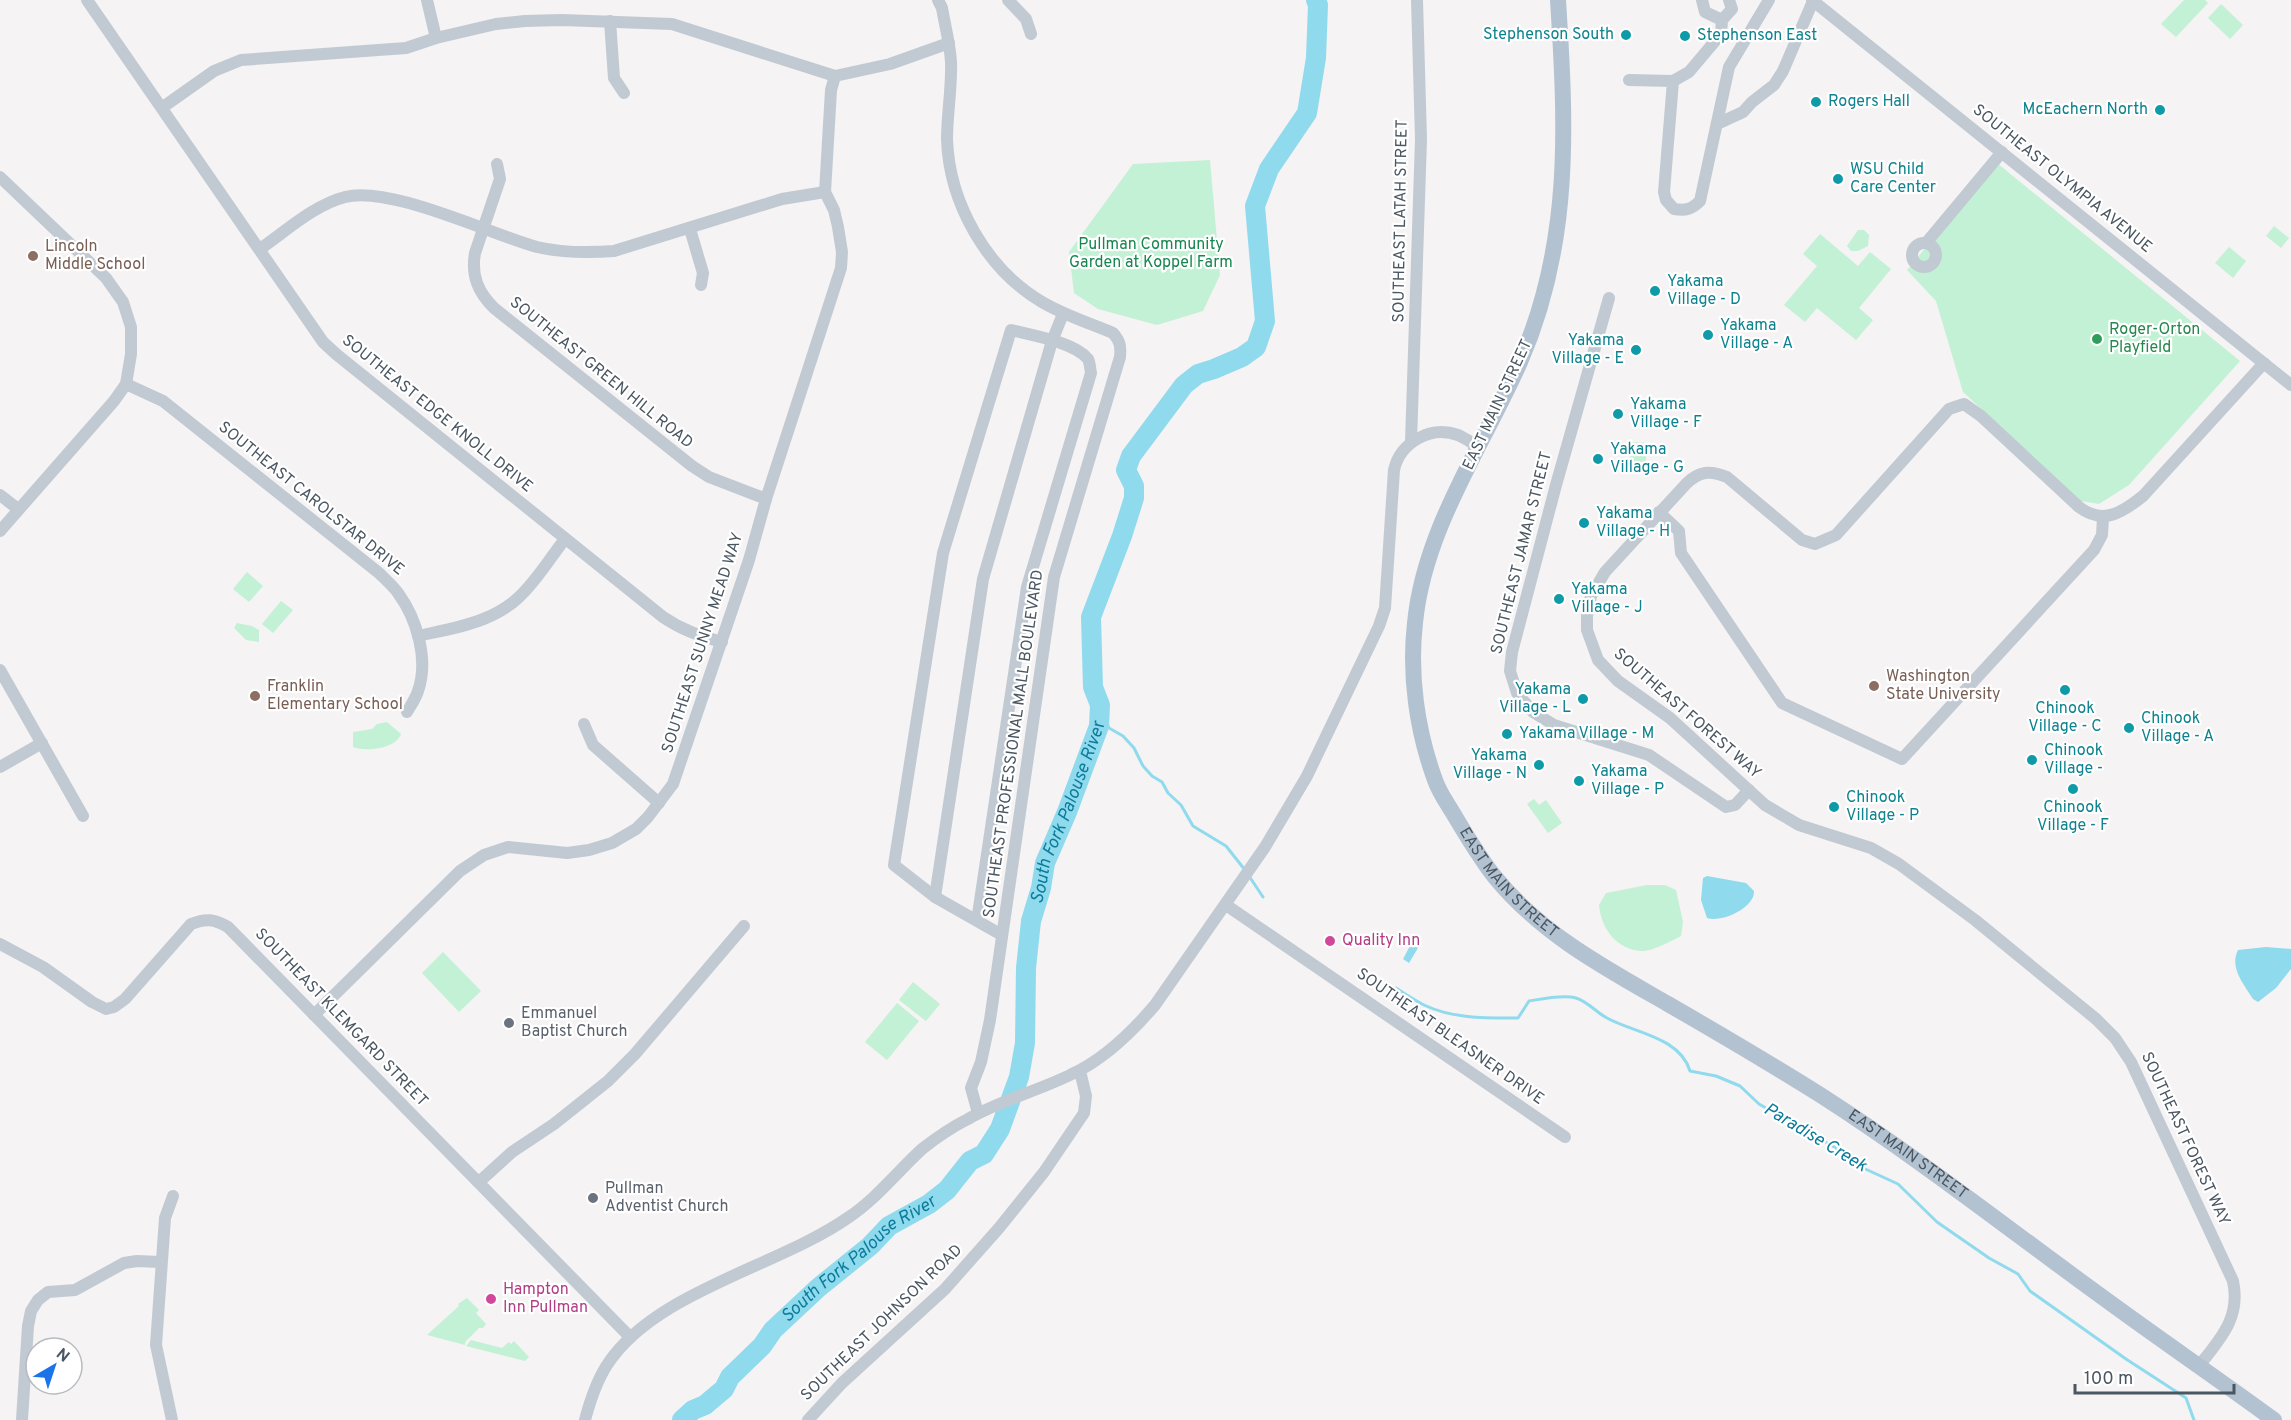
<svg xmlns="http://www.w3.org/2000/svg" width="2291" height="1420" viewBox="0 0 2291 1420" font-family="Overpass,sans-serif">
	<rect width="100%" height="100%" fill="#f5f3f3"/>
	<g fill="#c3f1d5">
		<path d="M2184 0H2205L2208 3 2176 37 2161 24Z"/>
		<path d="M2221 4 2243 25 2230 39 2208 18Z"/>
		<path d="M1210 160 1220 275 1203 311 1157 325 1098 309 1074 293 1069 252 1133 164Z"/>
		<path d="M1997 163 2240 361 2129 485 2099 504 2081 501 1963 392 1936 301 1907 270Z"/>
		<path d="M2274 226 2289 238 2281 248 2266 236Z"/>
		<path d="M1858 230H1864L1869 235 1868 246 1858 251H1851L1847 246Z"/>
		<path d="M1820 234 1858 266 1870 252 1891 269 1859 308 1873 320 1856 340 1817 308 1805 322 1784 305 1817 266 1803 254Z"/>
		<path d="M2229 247 2246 261 2233 278 2215 263Z"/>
		<path d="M1631 442 1647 443 1645 474 1629 473Z"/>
		<path d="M247 572 263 586 249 602 233 589Z"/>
		<path d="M281 601 293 610 273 633 262 624Z"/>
		<path d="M237 623 252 626 259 630V642L246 640 234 628Z"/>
		<path d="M387 722 401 734C396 749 366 752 353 747V732L372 729 377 724Z"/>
		<path d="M1534 799 1539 805 1546 800 1562 823 1548 833 1527 804Z"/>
		<path d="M1647 885H1665L1676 890 1683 922 1681 936C1672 941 1651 952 1641 951 1616 949 1601 928 1599 905L1606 893Z"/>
		<path d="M443 952 481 991 459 1012 422 973Z"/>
		<path d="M913 982 940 1004 926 1021 899 1000Z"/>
		<path d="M897 1003 919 1021 887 1060 865 1042Z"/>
		<path d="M467 1298 479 1310 476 1313 486 1324 483 1328H479L465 1342V1345L427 1335 459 1306 458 1304Z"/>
		<path d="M471 1340 502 1348 509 1342 511 1344 514 1341 529 1357 525 1361 466 1346Z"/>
	</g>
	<g fill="#90daee">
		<path d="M1707 876 1746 883 1754 891C1755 908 1721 923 1707 918L1701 900 1703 878Z"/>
		<path d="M1411 944 1418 948 1409 963 1403 959Z"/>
		<path d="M2266 947 2291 949V969L2276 988 2258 1002 2253 999C2244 984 2229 968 2238 950Z"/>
	</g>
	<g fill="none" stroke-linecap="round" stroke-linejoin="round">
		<g stroke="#90daee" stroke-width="3">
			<path d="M1100 705 1109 728 1123 736 1134 748 1143 766 1152 776 1162 782 1168 793 1181 805 1193 826 1226 846 1245 870"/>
			<path d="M1249 876 1263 897"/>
			<path d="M1396 988C1405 994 1414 1000 1424 1005 1453 1019 1487 1018 1518 1018L1529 1001C1541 999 1564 994 1576 998 1587 1001 1597 1013 1607 1018 1634 1033 1680 1037 1690 1071L1716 1076 1740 1086 1759 1104 1836 1148 1848 1161 1898 1184 1937 1222 1989 1258 2018 1274 2030 1291 2126 1359 2186 1398 2194 1420"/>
		</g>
		<path stroke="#90daee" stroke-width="20" id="s1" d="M682 1420 693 1410 705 1405 724 1389 730 1377 762 1346 773 1330 818 1288 870 1246 889 1226 929 1204 947 1190 970 1161 984 1154 1000 1129 1019 1077 1025 1043 1026 968 1031 921 1041 888 1045 863 1067 812 1099 726 1100 705 1093 687 1091 617 1122 536 1134 498V486L1126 470 1131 456 1184 385 1198 374 1214 369 1242 357 1256 347 1265 321 1255 206 1269 169 1307 113 1316 58 1318 5 1316 0"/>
		<g stroke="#c1cad2" stroke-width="12">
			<path d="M87 0 323 342 336 354 663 617C682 630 700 636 722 642"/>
			<path d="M427 0 436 38"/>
			<path d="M938 0 942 8C945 26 950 44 951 62 952 87 947 114 947 139 949 203 987 270 1042 302 1064 315 1089 323 1113 333 1120 341 1121 346 1120 357L1054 577 990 1020 981 1062 971 1088 978 1113"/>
			<path d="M1008 0 1026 19 1031 34"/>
			<path d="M1702 0 1705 12 1722 20"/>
			<path d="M1812 0 2291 385"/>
			<path d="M610 21 614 78 624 93"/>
			<path d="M1629 80 1673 81 1664 192 1666 200 1674 209C1686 211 1692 209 1700 201L1729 67 1769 0"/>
			<path d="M1673 81 1689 72 1721 34 1722 20 1732 9 1729 0"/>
			<path d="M163 107 214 71 241 60 406 48 436 38 496 24 525 21 562 20 672 24 835 76 890 64 949 43"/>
			<path d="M1717 124 1743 112 1752 102 1774 85 1783 71 1813 1"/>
			<path d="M497 164 500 179 475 253C471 276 478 292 494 308L692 466 709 477 766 499"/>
			<path d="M0 177 106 278 123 302 131 327V354L126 384 114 401 0 531"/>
			<path d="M690 229 703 273 701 285"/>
			<path d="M1926 243 2002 152"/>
			<circle cx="1924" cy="255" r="12"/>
			<path d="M260 249C286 231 314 205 345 197 389 185 490 234 537 247 563 253 588 253 614 251L782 199 825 192"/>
			<path d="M1609 298 1556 485 1512 652 1510 671 1517 693 1533 712 1554 725 1649 755 1726 807 1735 805 1749 790"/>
			<path d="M126 384 163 401 379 573C385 579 393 586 398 593 417 619 429 660 418 691 416 698 411 705 407 712"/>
			<path d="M1411 442 1421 139 1417 0"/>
			<path d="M0 495 18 509"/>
			<path d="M1659 512 1679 531 1681 553 1782 703 1902 759 2094 550 2102 535 2103 517"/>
			<path d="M418 636C453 628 491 623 518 598 536 582 550 558 565 539"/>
			<path d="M0 670 83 816"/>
			<path d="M584 724 593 745 659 803"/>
			<path d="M0 767 42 743"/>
			<path d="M935 897 983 579 1052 341 1063 314"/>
			<path d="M1226 905 1565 1137"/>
			<path d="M977 921 1027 587 1091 373C1090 368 1090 363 1088 359 1074 342 1031 335 1011 330L943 553 894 865 935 897 993 930 1002 935"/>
			<path d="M0 944 43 967 92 1002 106 1009 114 1007 125 999 191 924C206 918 214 919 228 927L630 1337"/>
			<path d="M314 1015 460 871 484 855 508 847 567 853 589 850 612 843 636 829 648 817 673 784 749 560 766 499 841 268 842 252 838 227 834 210 825 192 831 90 835 76"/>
			<path d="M479 1182 512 1152 554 1124 608 1081 635 1054 744 926"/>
			<path d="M2199 1366C2220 1339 2241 1318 2233 1281L2131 1062 2115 1038 2096 1019 1975 920 1899 864 1871 848 1799 825 1765 805 1670 718 1618 681 1598 660 1587 630V616L1591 596 1605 572 1686 484C1699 471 1710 470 1727 477L1802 540 1815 544 1836 535 1949 409 1964 404 1981 416 2079 507C2103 525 2122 513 2143 496L2264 363"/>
			<path d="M22 1420 28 1326 31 1311 38 1300 48 1292 75 1290 124 1263 137 1261 160 1262"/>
			<path d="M172 1420 156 1345 165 1218 173 1196"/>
			<path d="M585 1420C590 1401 596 1382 607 1365 655 1291 778 1267 849 1217 877 1198 897 1172 922 1149 936 1138 952 1127 968 1119 1001 1100 1038 1091 1072 1074 1105 1059 1132 1032 1155 1005L1265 847 1307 776 1379 626 1385 608 1394 470C1400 443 1430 425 1458 435 1465 438 1472 443 1479 447"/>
			<path d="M808 1420 842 1383 945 1289 999 1228 1044 1172 1084 1113 1086 1096 1080 1071"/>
		</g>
		<path stroke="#b3c2d1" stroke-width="16" id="s2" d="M1558 0C1566 126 1572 243 1520 362 1483 446 1424 529 1415 623 1409 675 1417 731 1435 780 1439 792 1447 803 1453 813 1466 835 1479 857 1494 876 1541 934 1605 968 1668 1004 1720 1034 1771 1064 1822 1096 1920 1159 2011 1231 2105 1299 2161 1340 2218 1379 2274 1420"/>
	</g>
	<g fill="#0f9aa8" stroke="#fff" stroke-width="2">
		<circle cx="1626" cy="35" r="6"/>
		<circle cx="1685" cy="36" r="6"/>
		<circle cx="1816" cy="102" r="6"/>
		<circle cx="2160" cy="110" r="6"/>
		<circle cx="1838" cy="179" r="6"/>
		<circle cx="1655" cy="291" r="6"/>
		<circle cx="1708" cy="335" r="6"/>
		<circle cx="1636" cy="350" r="6"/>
		<circle cx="1618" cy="414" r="6"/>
		<circle cx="1598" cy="459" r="6"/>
		<circle cx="1584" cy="523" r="6"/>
		<circle cx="1559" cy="599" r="6"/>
		<circle cx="2065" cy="690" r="6"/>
		<circle cx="1583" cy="699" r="6"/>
		<circle cx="2129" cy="728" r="6"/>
		<circle cx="1507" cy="734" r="6"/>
		<circle cx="2032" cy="760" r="6"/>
		<circle cx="1539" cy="765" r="6"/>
		<circle cx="1579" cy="781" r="6"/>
		<circle cx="2073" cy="789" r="6"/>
		<circle cx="1834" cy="807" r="6"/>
	</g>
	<g fill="#8d6e63" stroke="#fff" stroke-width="2">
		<circle cx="33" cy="256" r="6"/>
		<circle cx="1874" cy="686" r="6"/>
		<circle cx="255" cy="696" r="6"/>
	</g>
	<circle fill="#2e9e5b" stroke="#fff" stroke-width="2" cx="2097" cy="339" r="6"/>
	<g fill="#d1479c" stroke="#fff" stroke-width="2">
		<circle cx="1330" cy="941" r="6"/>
		<circle cx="491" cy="1299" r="6"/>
	</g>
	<g fill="#6b7280" stroke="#fff" stroke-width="2">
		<circle cx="509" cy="1023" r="6"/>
		<circle cx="593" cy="1198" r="6"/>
	</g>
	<g text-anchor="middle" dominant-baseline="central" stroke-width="4.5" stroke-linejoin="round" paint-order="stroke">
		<g font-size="16" fill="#0d838f" stroke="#fff" text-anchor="start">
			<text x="1614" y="35" text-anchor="end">Stephenson South</text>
			<text x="1697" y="36">Stephenson East</text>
			<text x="1828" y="102">Rogers Hall</text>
			<text x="2148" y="110" text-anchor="end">McEachern North</text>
			<text x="1850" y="170">WSU Child<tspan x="1850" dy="18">Care Center</tspan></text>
			<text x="1667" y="282">Yakama<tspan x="1667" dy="18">Village - D</tspan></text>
			<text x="1720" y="326">Yakama<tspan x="1720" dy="18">Village - A</tspan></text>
			<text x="1624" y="341" text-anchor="end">Yakama<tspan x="1624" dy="18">Village - E</tspan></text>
			<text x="1630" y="405">Yakama<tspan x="1630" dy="18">Village - F</tspan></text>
			<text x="1610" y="450">Yakama<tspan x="1610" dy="18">Village - G</tspan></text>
			<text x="1596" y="514">Yakama<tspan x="1596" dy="18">Village - H</tspan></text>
			<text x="1571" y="590">Yakama<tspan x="1571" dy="18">Village - J</tspan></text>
			<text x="1571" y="690" text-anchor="end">Yakama<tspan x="1571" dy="18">Village - L</tspan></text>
			<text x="2065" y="709" text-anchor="middle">Chinook<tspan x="2065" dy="18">Village - C</tspan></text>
			<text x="2141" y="719">Chinook<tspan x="2141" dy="18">Village - A</tspan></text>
			<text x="1519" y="734">Yakama Village - M</text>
			<text x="2044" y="751">Chinook<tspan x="2044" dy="18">Village -</tspan></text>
			<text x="1527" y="756" text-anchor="end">Yakama<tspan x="1527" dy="18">Village - N</tspan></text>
			<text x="1591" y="772">Yakama<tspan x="1591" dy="18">Village - P</tspan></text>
			<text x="1846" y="798">Chinook<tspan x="1846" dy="18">Village - P</tspan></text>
			<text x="2073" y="808" text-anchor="middle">Chinook<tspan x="2073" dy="18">Village - F</tspan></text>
		</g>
		<g font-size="16" fill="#4a5661" stroke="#fff">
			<text transform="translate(2062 179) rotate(39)">SOUTHEAST OLYMPIA AVENUE</text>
			<text transform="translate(1401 221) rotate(-89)">SOUTHEAST LATAH STREET</text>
			<text transform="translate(601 373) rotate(39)">SOUTHEAST GREEN HILL ROAD</text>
			<text transform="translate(1498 405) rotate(-65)">EAST MAIN STREET</text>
			<text transform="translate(437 414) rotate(39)">SOUTHEAST EDGE KNOLL DRIVE</text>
			<text transform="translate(311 499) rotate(39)">SOUTHEAST CAROLSTAR DRIVE</text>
			<text transform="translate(1522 553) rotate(-76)">SOUTHEAST JAMAR STREET</text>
			<text transform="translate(703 643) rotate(-72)">SOUTHEAST SUNNY MEAD WAY</text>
			<text transform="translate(1687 714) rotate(41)">SOUTHEAST FOREST WAY</text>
			<text transform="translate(1014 744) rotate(-82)">SOUTHEAST PROFESSIONAL MALL BOULEVARD</text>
			<text stroke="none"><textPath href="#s2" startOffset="938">EAST MAIN STREET</textPath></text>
			<text transform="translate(341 1018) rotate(46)">SOUTHEAST KLEMGARD STREET</text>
			<text transform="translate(1450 1037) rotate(35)">SOUTHEAST BLEASNER DRIVE</text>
			<text transform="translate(2185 1139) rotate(65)">SOUTHEAST FOREST WAY</text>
			<text stroke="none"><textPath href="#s2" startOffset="1424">EAST MAIN STREET</textPath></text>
			<text transform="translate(882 1323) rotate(-44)">SOUTHEAST JOHNSON ROAD</text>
		</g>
		<g font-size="16" fill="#17864f" stroke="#fff">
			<text x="1151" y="245">Pullman Community<tspan x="1151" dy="18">Garden at Koppel Farm</tspan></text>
		</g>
		<g font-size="16" fill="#785e54" stroke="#fff" text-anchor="start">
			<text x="45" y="247">Lincoln<tspan x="45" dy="18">Middle School</tspan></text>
			<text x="1886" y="677">Washington<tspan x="1886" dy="18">State University</tspan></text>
			<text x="267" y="687">Franklin<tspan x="267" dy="18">Elementary School</tspan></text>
		</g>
		<g font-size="16" fill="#27864d" stroke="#fff" text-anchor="start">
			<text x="2109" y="330">Roger-Orton<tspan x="2109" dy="18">Playfield</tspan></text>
		</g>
		<g font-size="16" fill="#b23c85" stroke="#fff" text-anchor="start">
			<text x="1342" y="941">Quality Inn</text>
			<text x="503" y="1290">Hampton<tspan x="503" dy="18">Inn Pullman</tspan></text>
		</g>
		<g font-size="16" fill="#5b616d" stroke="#fff" text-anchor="start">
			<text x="521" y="1014">Emmanuel<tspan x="521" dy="18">Baptist Church</tspan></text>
			<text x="605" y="1189">Pullman<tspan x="605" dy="18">Adventist Church</tspan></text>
		</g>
		<g font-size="18" font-style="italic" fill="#0c7c9b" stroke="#fff">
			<text stroke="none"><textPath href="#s1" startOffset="764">South Fork Palouse River</textPath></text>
			<text transform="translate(1815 1138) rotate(31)">Paradise Creek</text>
			<text stroke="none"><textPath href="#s1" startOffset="242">South Fork Palouse River</textPath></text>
		</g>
	</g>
	<g transform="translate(54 1366) rotate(39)"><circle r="28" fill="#ffffff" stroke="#b7bbc0" stroke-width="1.5"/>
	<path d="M0-4.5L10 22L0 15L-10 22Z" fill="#1a73e8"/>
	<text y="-9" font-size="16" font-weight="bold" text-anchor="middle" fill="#4a5661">N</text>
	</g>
	<path d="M2075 1384v9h159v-9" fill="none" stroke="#4a5661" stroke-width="3"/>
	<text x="2084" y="1384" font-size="18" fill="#4a5661" stroke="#ffffff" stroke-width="4.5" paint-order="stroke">100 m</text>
</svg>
